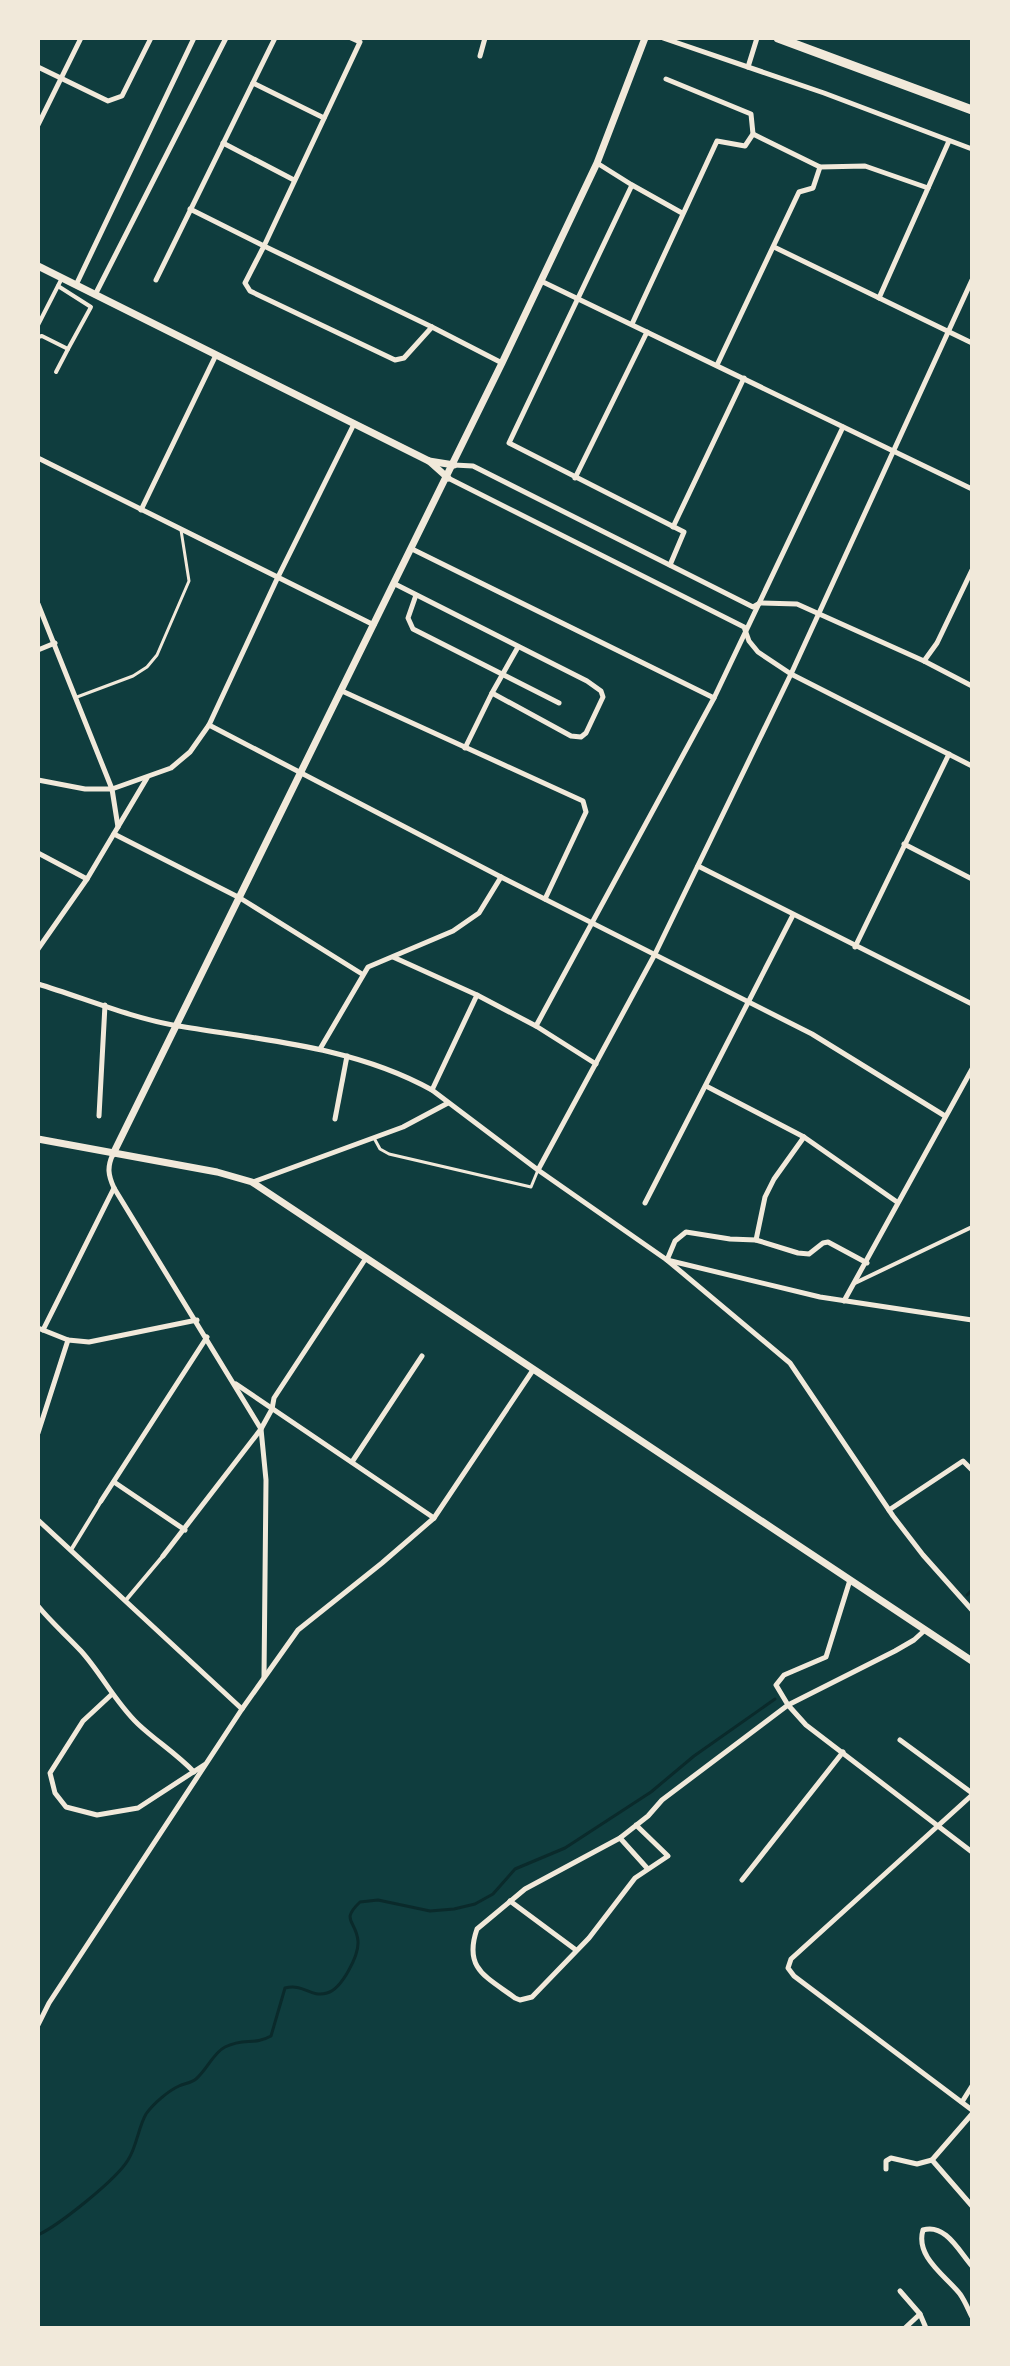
<svg xmlns="http://www.w3.org/2000/svg" width="1010" height="2366" viewBox="0 0 1010 2366" font-family="'Roboto Serif',serif">
	<rect width="100%" height="100%" fill="#0f3d3e"/>
	<g fill="none" stroke-linecap="round" stroke-linejoin="round">
		<g stroke="#0a2a2b" stroke-width="3">
			<path d="M967 1595 972 1590"/>
			<path d="M38 2235C59 2225 116 2180 128 2160 137 2146 138 2128 146 2114 153 2104 168 2091 179 2086 186 2083 191 2083 196 2079 207 2070 213 2053 225 2047 245 2037 253 2046 271 2036L285 1988C304 1983 310 1998 327 1993 342 1989 359 1955 358 1941 356 1920 340 1921 360 1902L378 1900 430 1911 454 1909 475 1904 493 1894 515 1869 565 1848 651 1792 694 1756 775 1699"/>
		</g>
		<g stroke="#f1e9da" stroke-width="3">
			<path d="M77 697 133 676 147 667 157 655 189 581 181 530"/>
			<path d="M374 1138 380 1149 389 1154 531 1187 538 1170"/>
		</g>
		<g stroke="#f1e9da" stroke-width="4">
			<path d="M38 325 62 278"/>
			<path d="M38 337 42 336 68 349 91 307 58 286"/>
			<path d="M56 372 68 349"/>
			<path d="M855 1283 972 1227"/>
			<path d="M71 1550 101 1501"/>
			<path d="M126 1600 163 1556"/>
		</g>
		<g stroke="#f1e9da" stroke-width="5">
			<path d="M351 38 360 42 264 246 432 327 502 363"/>
			<path d="M663 38 824 93 972 149"/>
			<path d="M480 56 485 38"/>
			<path d="M38 67 108 101 122 96 151 38"/>
			<path d="M748 67 757 38"/>
			<path d="M253 83 324 118"/>
			<path d="M38 125 81 38"/>
			<path d="M753 134 820 167 865 166 928 188"/>
			<path d="M223 143 294 180"/>
			<path d="M597 163 632 185"/>
			<path d="M190 209 264 246 245 283 250 291 395 360 404 358 432 327"/>
			<path d="M774 247 972 343"/>
			<path d="M156 280 275 38"/>
			<path d="M541 281 972 489"/>
			<path d="M76 285 194 38"/>
			<path d="M95 295 226 38"/>
			<path d="M879 298 949 141"/>
			<path d="M632 324 717 141 745 146 753 134 751 114 666 79"/>
			<path d="M717 365 799 192 813 188 820 167"/>
			<path d="M38 458 374 625"/>
			<path d="M454 465 473 466 753 607 760 603 797 604 924 661 972 686"/>
			<path d="M448 478 744 627 749 641 758 652 791 674 972 766"/>
			<path d="M575 478 647 332"/>
			<path d="M141 510 216 355"/>
			<path d="M673 527 744 378"/>
			<path d="M412 549 714 698"/>
			<path d="M670 565 684 532 509 443 632 185 682 213"/>
			<path d="M395 584 587 681 601 691 603 697 586 733 581 737 571 736 492 693 518 647"/>
			<path d="M416 595 408 618 413 629 559 703"/>
			<path d="M38 604 112 789H85L38 780"/>
			<path d="M38 650 55 643"/>
			<path d="M924 661 937 643 972 570"/>
			<path d="M342 691 583 801 586 812 545 899"/>
			<path d="M209 725 501 877 812 1034 945 1116"/>
			<path d="M465 748 492 693"/>
			<path d="M118 827 112 789 171 768 190 752 209 725 277 579 354 424"/>
			<path d="M114 834 240 898 362 974"/>
			<path d="M904 844 972 879"/>
			<path d="M38 853 87 879"/>
			<path d="M698 866 972 1004"/>
			<path d="M855 947 949 754"/>
			<path d="M38 949 87 879 147 778"/>
			<path d="M393 957 477 995 536 1026 596 1064"/>
			<path d="M38 984C84 998 131 1018 178 1026 264 1040 355 1047 432 1090L538 1170 667 1260 790 1363 893 1516 923 1555 972 1610"/>
			<path d="M536 1026 714 698 843 427"/>
			<path d="M320 1049 368 967 453 931 479 913 501 877"/>
			<path d="M706 1086 804 1137 897 1202"/>
			<path d="M432 1090 477 995"/>
			<path d="M99 1116 105 1005"/>
			<path d="M335 1119 347 1056"/>
			<path d="M113 1154C107 1167 108 1175 114 1188L261 1429 266 1480 264 1677"/>
			<path d="M538 1170 655 954 791 674 972 280"/>
			<path d="M253 1182 403 1127 448 1103"/>
			<path d="M645 1203 793 915"/>
			<path d="M756 1240 765 1197 774 1179 804 1137"/>
			<path d="M867 1263 828 1242 823 1243 809 1254 798 1253 756 1240 730 1239 686 1232 675 1241 667 1260 820 1297 972 1320"/>
			<path d="M844 1301 972 1069"/>
			<path d="M38 1328 68 1340 89 1342 197 1320"/>
			<path d="M43 1330 114 1188"/>
			<path d="M236 1384 434 1518"/>
			<path d="M38 1433 68 1340"/>
			<path d="M352 1462 422 1356"/>
			<path d="M114 1482 185 1530"/>
			<path d="M101 1501 207 1337"/>
			<path d="M889 1510 963 1461 972 1470"/>
			<path d="M38 1520 242 1709"/>
			<path d="M163 1556 261 1429 272 1409 274 1398 366 1258"/>
			<path d="M850 1580 826 1657 784 1675 776 1685 788 1705 806 1725 972 1852"/>
			<path d="M38 1606C51 1622 66 1635 81 1651 101 1673 115 1702 138 1724 156 1741 177 1754 194 1772"/>
			<path d="M111 1695 83 1721 50 1773 55 1793 66 1807 97 1815 138 1808 204 1765"/>
			<path d="M900 1740 972 1793"/>
			<path d="M972 1795 791 1959 788 1968 794 1976 972 2110"/>
			<path d="M636 1825 668 1856 635 1878 589 1938 532 1997 520 2000 515 1998C487 1977 463 1969 477 1929L525 1889 620 1838 648 1816 662 1800 788 1705 895 1651 914 1640 925 1630"/>
			<path d="M620 1838 647 1868"/>
			<path d="M742 1880 843 1752"/>
			<path d="M510 1901 576 1950"/>
			<path d="M38 2025 49 2003 242 1709 298 1630 382 1563 434 1518 533 1370"/>
			<path d="M962 2102 972 2086"/>
			<path d="M932 2160 972 2114"/>
			<path d="M886 2169V2161L891 2158 917 2164 932 2160 972 2206"/>
			<path d="M972 2266C959 2251 945 2223 923 2230 915 2257 946 2276 960 2294 965 2301 968 2309 972 2317"/>
			<path d="M900 2291 920 2314 926 2328"/>
			<path d="M905 2328 920 2314"/>
		</g>
		<g stroke="#f1e9da" stroke-width="7">
			<path d="M38 266 429 461 454 465"/>
			<path d="M429 461 448 478"/>
			<path d="M38 1139 217 1172 252 1182 972 1661"/>
			<path d="M113 1154 502 363 597 163 645 38"/>
		</g>
		<path stroke="#f1e9da" stroke-width="9" d="M778 38 972 110"/>
	</g>
	<rect width="1010" height="2366" fill="none" stroke="#f1e9da" stroke-width="80"/>
</svg>
